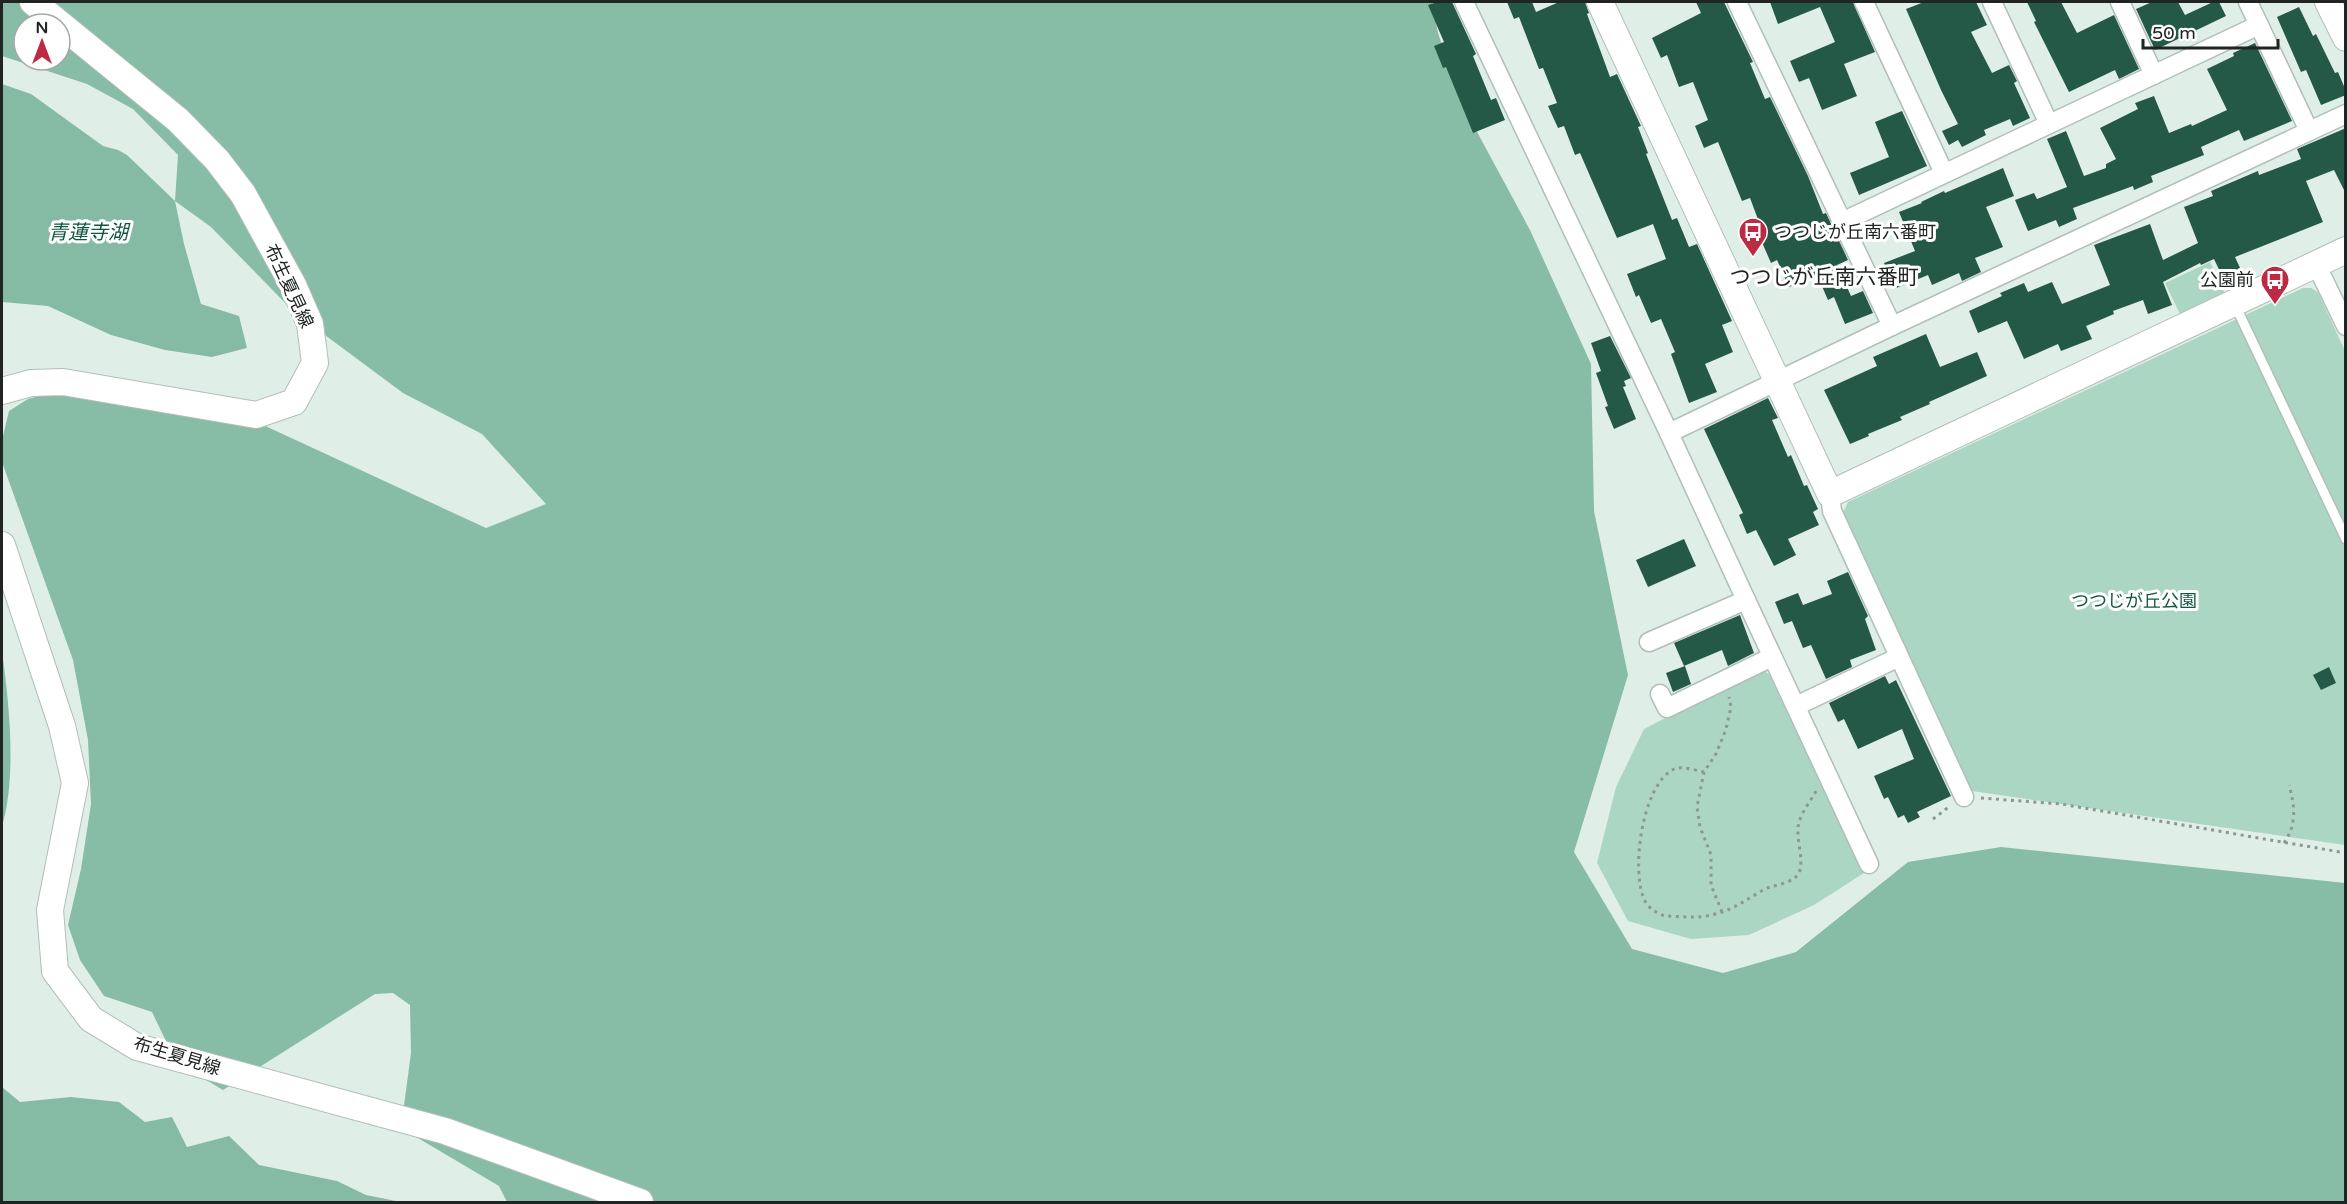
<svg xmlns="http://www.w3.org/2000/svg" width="2347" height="1204" viewBox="0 0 2347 1204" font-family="'Varela Round','Noto Sans JP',sans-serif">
	<rect width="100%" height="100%" fill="#e0eee8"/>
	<g fill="#aad6c3">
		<path d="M2210 262 2225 294 2180 314 2165 283Z"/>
		<path d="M2303 288H2311L2318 292 2345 351V845L1972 791 1842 515 1848 502Z"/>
		<path d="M1756 671 1766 672 1774 678 1864 873 1814 905 1749 935 1691 939 1628 921 1597 863 1616 787 1644 729Z"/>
	</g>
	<path fill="#87bca7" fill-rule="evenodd" d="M2 2H1432L1438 33 1463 106 1530 230 1591 364 1594 511 1628 675 1574 852 1632 949 1723 973 1796 952 1908 862 2001 847 2345 883V1202H507L499 1186 401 1128 411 1053 410 1005 393 993 375 994 223 1090 176 1062 152 1012 104 996 80 960 68 925 81 869 91 804 88 740 73 660 2 462V440L9 411 28 399 54 392 261 424 486 528 546 504 482 434 403 393 294 312 211 227 175 201 178 155 133 109 87 84 2 56ZM24 24H60V60H24Z"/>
	<g fill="#85bba5">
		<path d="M2 84 31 94 103 146 118 150 127 155 175 201 184 244 201 304 239 316 247 348 212 357 165 350 111 335 48 306 2 302Z"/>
		<path d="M2 651C9 703 17 776 2 826Z"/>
		<path d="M2 1087 20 1102 71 1097 119 1102 145 1122 172 1117 187 1147 229 1136 259 1165 337 1181 366 1195 401 1202H2Z"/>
	</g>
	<g fill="#255947">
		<path d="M1437 2H1452L1476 54 1473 56 1491 100 1496 98 1505 120 1473 133 1446 67 1443 68 1434 46 1444 42 1428 5Z"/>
		<path d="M1507 2H1532L1536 12 1559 2H1585L1589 13 1587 14 1610 77 1617 74 1641 126 1638 127 1648 153 1646 154 1672 220 1677 218 1689 247 1697 244 1732 321 1722 325 1733 352 1705 364 1717 392 1689 403 1671 354 1675 352 1661 319 1651 323 1639 295 1636 297 1627 274 1666 259 1653 224 1617 238 1580 153 1575 155 1564 126 1558 128 1548 106 1557 103 1543 68 1539 69 1519 17 1514 19Z"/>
		<path d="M1696 2H1724L1753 62 1750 63 1765 99 1770 97 1808 176 1823 214 1826 213 1848 260 1837 265 1851 296 1863 291 1873 313 1845 324 1834 297 1828 300 1817 275 1789 287 1777 260 1771 263 1761 240 1765 238 1750 198 1742 201 1718 142 1704 148 1695 126 1708 120 1693 82 1679 87 1667 55 1661 58 1652 38 1701 13Z"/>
		<path d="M1770 2H1853L1875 52 1844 64 1857 96 1822 110 1809 78 1799 82 1790 61 1835 42 1820 7 1778 24Z"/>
		<path d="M1924 2H1976L1987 25 1971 32 1992 73 2009 65 2017 81 2014 83 2030 118 2013 126 2010 119 1984 130 1986 135 1962 147 1958 140 1949 145 1942 131 1958 124 1941 90 1906 9Z"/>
		<path d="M2027 2H2061L2077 33 2114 15 2139 69 2119 79 2115 70 2069 92 2034 22 2036 21Z"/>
		<path d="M2152 2H2178L2185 15 2213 2H2219L2226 16 2155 50 2136 9Z"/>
		<path d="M2299 7 2313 36 2316 34 2335 73 2338 72 2346 91V95L2321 105 2306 70 2301 72 2277 17Z"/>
		<path d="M2255 43 2292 121 2244 141 2239 130 2201 147 2204 155 2151 176 2153 182 2134 190 2133 186 2073 208 2077 219 2059 227 2056 220 2028 231 2015 200 2034 193 2037 199 2067 187 2047 139 2066 131 2084 176 2106 168V164L2116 159 2100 128 2138 109 2135 103 2154 96 2169 133 2191 124 2192 126 2227 110 2207 69 2234 56 2233 53Z"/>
		<path d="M1902 111 1927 166 1859 195 1850 173 1889 157 1875 122Z"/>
		<path d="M2346 128V194L2334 170 2306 181 2323 222 2235 257 2241 270 2223 278 2214 259 2201 265 2200 263 2163 282 2172 305 2148 314 2143 300 2113 311 2114 314 2086 326 2092 339 2061 351 2058 344 2024 359 2007 321 1978 333 1969 311 2002 296 2000 293 2024 283 2028 292 2052 282 2062 304 2110 285 2094 245 2150 224 2163 260 2198 243 2184 207 2213 196 2211 191 2258 171 2259 175 2301 159 2297 149Z"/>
		<path d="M2003 168 2014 196 1986 207 2003 247 1975 258 1981 272 1962 281 1959 273 1932 285 1928 275 1894 289 1884 263 1915 251 1899 212 1922 203 1921 202 1944 191 1945 193Z"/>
		<path d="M1926 334 1940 367 1977 352 1987 376 1929 402 1930 404 1900 417 1902 420 1868 434 1869 436 1850 444 1824 390 1877 366 1873 357Z"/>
		<path d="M1610 336 1631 378 1624 381 1626 386 1623 387 1636 419 1614 429 1605 407 1608 406 1596 373 1601 371 1591 343Z"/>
		<path d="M1768 398 1778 418 1772 420 1788 457 1791 455 1804 486 1807 485 1818 509 1813 512 1819 525 1788 539 1796 555 1774 566 1756 530 1747 534 1739 515 1743 513 1704 429Z"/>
		<path d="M1684 539 1696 566 1648 587 1636 560Z"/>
		<path d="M1848 572 1868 616 1865 619 1876 650 1850 660 1852 667 1826 679 1811 645 1803 648 1792 621 1784 624 1775 602 1798 593 1803 605 1832 594 1827 581Z"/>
		<path d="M1740 615 1754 653 1728 666 1722 650 1684 666 1674 643Z"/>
		<path d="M1685 666 1691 684 1673 692 1666 673Z"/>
		<path d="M2329 667 2336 683 2321 690 2313 675Z"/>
		<path d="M1885 676 1889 684 1896 680 1951 796 1917 812 1920 817 1908 823 1904 815 1898 818 1888 797 1884 799 1874 776 1914 759 1902 729 1858 749 1844 719 1838 722 1829 703Z"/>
	</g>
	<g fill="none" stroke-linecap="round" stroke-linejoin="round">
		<g stroke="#b1bfb9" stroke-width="12">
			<path id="lane" d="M2235 305 2346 539"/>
		</g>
		<g stroke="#b1bfb9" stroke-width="21">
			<g id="street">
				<path d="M1464 2 1669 433 1746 600 1649 642"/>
				<path d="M1737 2 1892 326"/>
				<path d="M1864 2 1944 173"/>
				<path d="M1992 2 2049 124"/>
				<path d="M2120 2 2154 75"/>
				<path d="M2248 2 2309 131"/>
				<path d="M1842 222 2259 25"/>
				<path d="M2316 264 2346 326"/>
				<path d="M1669 433 1892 326 2346 114"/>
				<path d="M1830 494 1832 511 1964 797"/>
				<path d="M1746 600 1869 864"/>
				<path d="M1660 694 1667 708 1772 657"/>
				<path d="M1796 706 1899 657"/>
			</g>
		</g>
		<g stroke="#b1bfb9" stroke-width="28">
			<g id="secondary">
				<path d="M1600 2 1830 494 2346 250"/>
				<path d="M2328 2 2346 38"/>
				<path d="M2 391 31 383 63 382 256 415 294 402 315 363 310 324 293 285 243 194 217 160 178 120 33 2"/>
				<path d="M2 545 62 726 75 783 50 910 55 971 91 1019 137 1047 445 1131 640 1202"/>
			</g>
		</g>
		<g stroke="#8d9793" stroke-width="3" stroke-dasharray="3 4.5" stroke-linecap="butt">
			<path d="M1704 772C1694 770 1681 765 1672 770 1642 788 1631 869 1644 899 1648 908 1656 913 1665 916 1679 916 1697 919 1711 915 1732 911 1747 899 1765 889 1775 884 1796 884 1800 870 1803 857 1797 841 1798 828 1799 815 1810 802 1816 791"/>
			<path d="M1981 798 2061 804 2346 853"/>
			<path d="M1933 819 1950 806"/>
			<path d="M2284 843C2297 824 2295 806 2289 785"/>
			<path d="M1722 912 1711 885V855L1700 827 1697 807 1704 772 1716 754 1726 729 1731 707 1729 697"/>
		</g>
		<use href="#lane" stroke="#fff" stroke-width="9"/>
		<use href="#street" stroke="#fff" stroke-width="18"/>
		<use href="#secondary" stroke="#fff" stroke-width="26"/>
	</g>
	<defs>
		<g id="bus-pin" transform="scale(1.5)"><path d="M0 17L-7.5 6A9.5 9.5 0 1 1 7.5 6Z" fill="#bc2b43" stroke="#fff"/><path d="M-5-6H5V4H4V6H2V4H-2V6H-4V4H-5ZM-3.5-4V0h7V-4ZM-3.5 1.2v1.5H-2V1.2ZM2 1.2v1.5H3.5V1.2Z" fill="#fff"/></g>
	</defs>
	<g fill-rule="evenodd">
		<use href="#bus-pin" x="1753" y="232"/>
		<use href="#bus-pin" x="2275" y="280"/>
	</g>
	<g text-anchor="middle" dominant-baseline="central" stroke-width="6" stroke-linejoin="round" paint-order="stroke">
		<g font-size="18" fill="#202523" stroke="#fff" text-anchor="start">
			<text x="1774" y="232">つつじが丘南六番町</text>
			<text x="2254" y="280" text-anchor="end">公園前</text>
		</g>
		<g font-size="18" fill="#202523" stroke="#fff">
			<text transform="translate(289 286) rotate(65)">布生夏見線</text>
			<text transform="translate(177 1056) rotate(17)">布生夏見線</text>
		</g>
		<g font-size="18" fill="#155943" stroke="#fff">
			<text x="2134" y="601">つつじが丘公園</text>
		</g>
		<g font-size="20" font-style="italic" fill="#0f5540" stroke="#fff">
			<text x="88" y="233">青蓮寺湖</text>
		</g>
		<g font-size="21" fill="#202523" stroke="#fff">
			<text x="1824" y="277">つつじが丘南六番町</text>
		</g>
	</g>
	<rect width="2347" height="1204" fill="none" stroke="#202523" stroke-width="6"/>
	<g transform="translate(42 42)"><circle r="28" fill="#ffffff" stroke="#a6a8a7" stroke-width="1.5"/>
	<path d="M0-4.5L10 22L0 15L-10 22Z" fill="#bc2b43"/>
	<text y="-9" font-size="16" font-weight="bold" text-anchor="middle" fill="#202523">N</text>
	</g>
	<path d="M2143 39v9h135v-9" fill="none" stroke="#202523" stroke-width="3"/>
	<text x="2152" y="39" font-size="18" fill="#202523" stroke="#ffffff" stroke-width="4.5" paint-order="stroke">50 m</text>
</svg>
